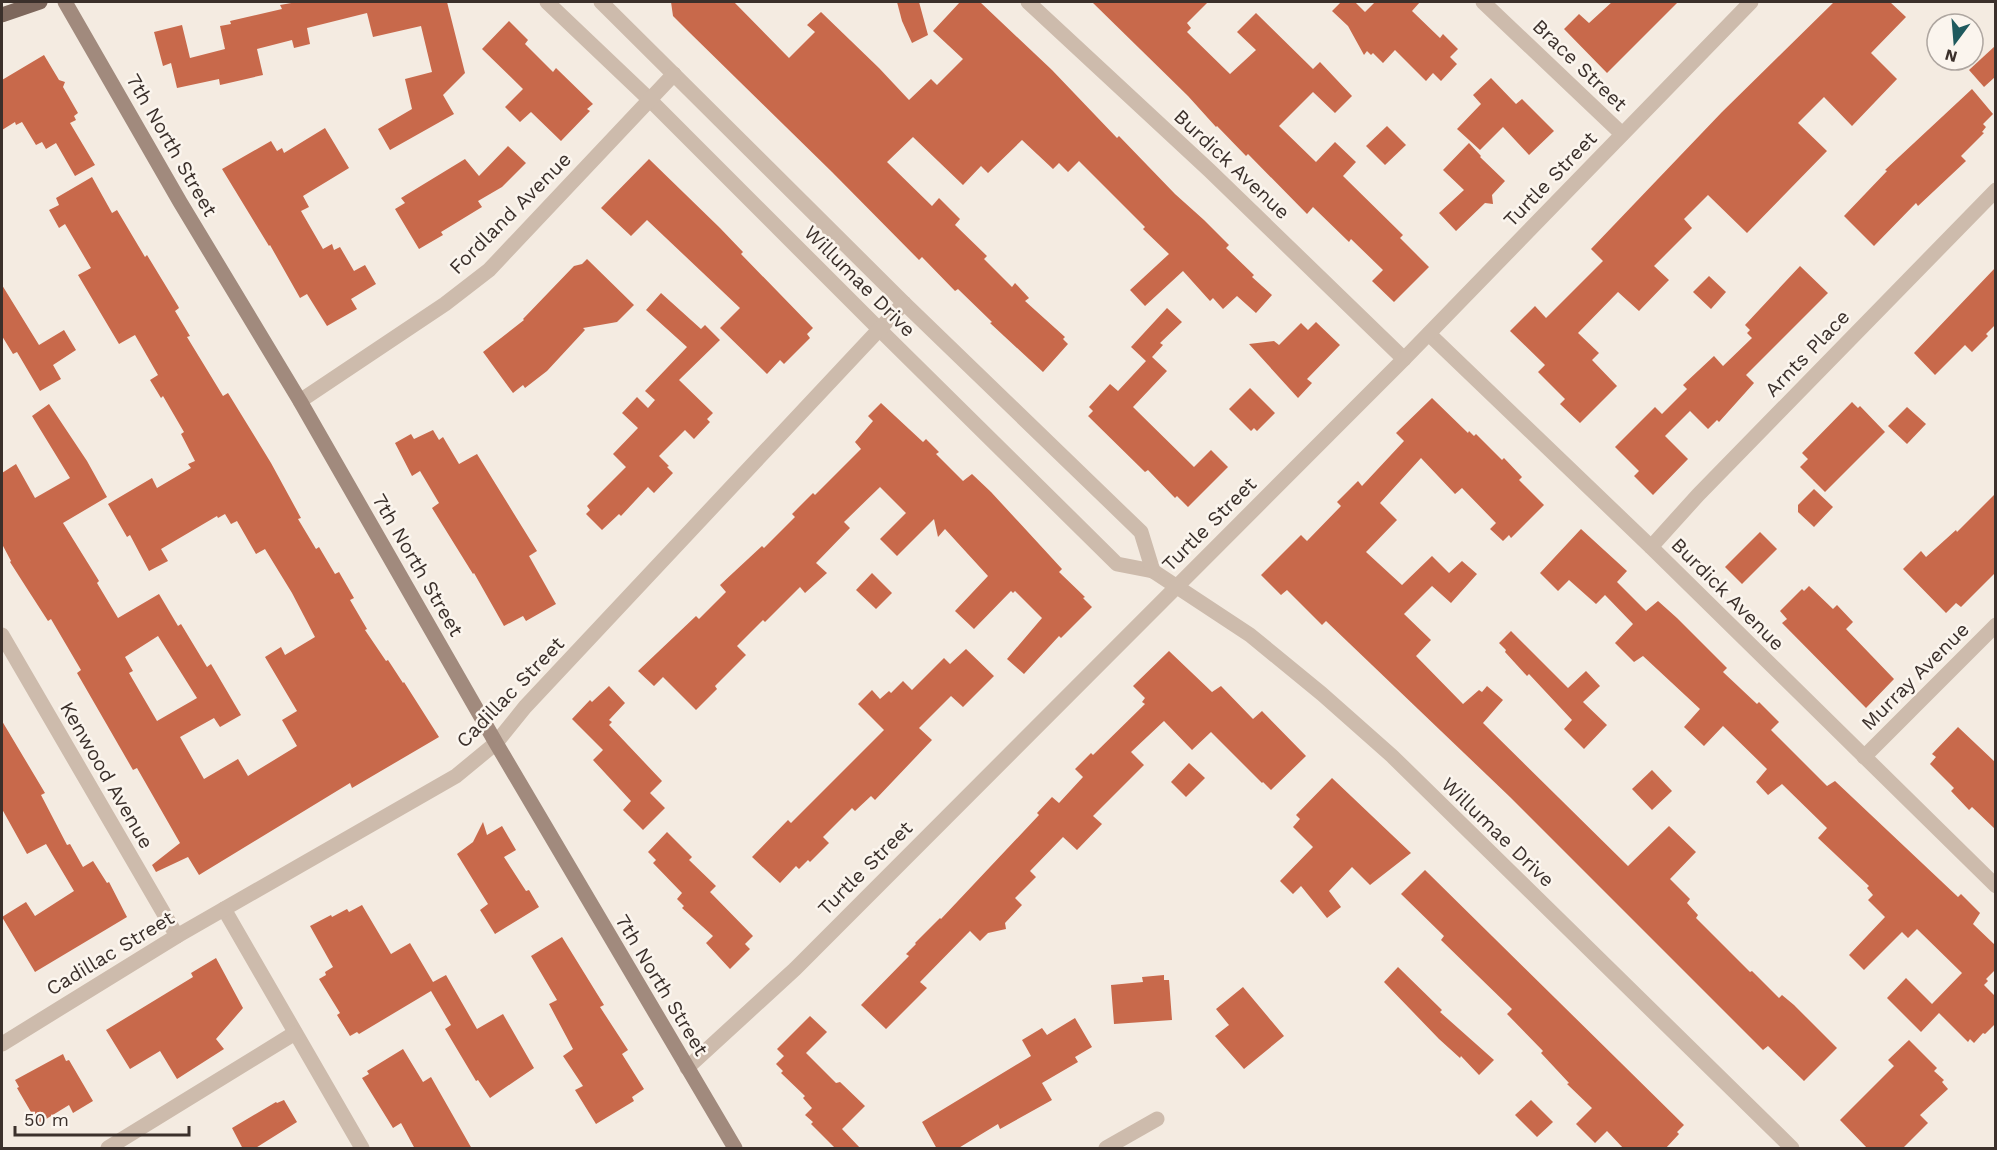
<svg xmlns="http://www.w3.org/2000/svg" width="1997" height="1150" viewBox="0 0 1997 1150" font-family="'Work Sans',sans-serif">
	<rect width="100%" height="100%" fill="#f4ebe1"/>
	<g fill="#c8694b" fill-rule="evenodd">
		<path d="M297 2H447L465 73 443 95 454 114 390 150 378 129 412 109 405 79 432 72 421 26 373 37 367 13 307 28 310 44 294 48 292 40 257 49 263 75 220 85 219 79 177 88 171 63 163 66 154 32 182 25 190 58 225 49 220 26 231 24 230 21 282 9 280 5Z"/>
		<path d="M671 2H734L789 58 815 32 807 25 821 12 879 68 909 100 931 79 937 85 963 59 933 31 960 2H980L1052 70 1117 138 1119 136 1175 194 1204 220 1229 245 1226 248 1254 275 1252 277 1272 295 1256 313 1237 296 1223 309 1213 298 1210 301 1183 271 1145 306 1130 290 1169 254 1143 229 1145 227 1079 161 1068 172 1059 163 1053 169 1022 140 988 173 981 166 963 185 913 137 887 162 932 206 939 198 960 219 955 225 987 256 984 259 1012 287 1015 283 1029 298 1025 301 1065 337 1063 339 1068 344 1043 372 990 323 992 322 958 289 955 291 922 257 919 260 832 172 689 32 673 16Z"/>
		<path d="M897 2H919L928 35 912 43 902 21Z"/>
		<path d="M1092 2H1208L1187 23 1191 28 1187 32 1230 74 1256 50 1237 32 1256 13 1313 69 1320 62 1352 96 1335 113 1313 92 1279 126 1316 162 1335 142 1356 162 1343 176 1403 235 1400 238 1429 267 1394 302 1372 281 1383 270 1351 239 1349 242 1313 207 1307 214 1248 154 1246 156 1217 126 1216 127 1188 96Z"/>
		<path d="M1341 2H1355L1365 12 1375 2H1420L1412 11 1440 38 1443 34 1458 49 1450 57 1457 64 1441 81 1433 73 1426 81 1395 50 1383 63 1373 53 1371 55 1367 51 1364 55 1348 26 1332 11Z"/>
		<path d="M1612 2H1678L1607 73 1564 29 1579 14 1589 23Z"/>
		<path d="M1834 2H1890L1906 17 1871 53 1897 79 1852 126 1824 97 1798 123 1827 151 1747 233 1708 195 1684 219 1692 228 1654 266 1669 280 1639 311 1618 292 1578 333 1599 353 1592 360 1617 386 1580 423 1560 404 1565 399 1538 372 1545 365 1510 331 1535 306 1546 318 1603 261 1591 249 1722 112Z"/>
		<path d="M509 21 528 40 525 44 553 72 556 68 593 104 587 109 590 111 561 141 531 112 520 122 505 107 523 89 482 49Z"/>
		<path d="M1995 46V77L1984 87 1969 70Z"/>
		<path d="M44 55 59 80 65 82 63 87 78 113 74 116 76 120 70 123 95 165 75 176 56 143 46 149 42 142 36 145 22 122 16 125 15 122 2 130V80Z"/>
		<path d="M1491 78 1516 104 1522 99 1554 131 1529 155 1503 127 1480 150 1457 129 1481 104 1473 95Z"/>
		<path d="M1972 89 1993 114 1983 124 1986 127 1982 132 1984 133 1961 156 1966 161 1918 206 1916 203 1874 246 1844 216 1887 171 1885 170Z"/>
		<path d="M1387 126 1406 145 1385 165 1366 146Z"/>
		<path d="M325 128 349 168 303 196 309 207 301 211 323 249 332 244 334 250 340 247 354 271 365 265 376 284 351 299 357 309 327 326 307 294 300 298 270 245 269 246 222 169 271 141 277 151 282 148 284 153Z"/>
		<path d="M1469 143 1481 156 1480 157 1505 181 1492 195 1493 204 1485 203 1456 231 1439 213 1464 190 1443 170Z"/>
		<path d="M508 146 526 163 502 187 478 201 482 207 441 232 443 235 419 249 395 209 405 203 401 198 465 159 479 176Z"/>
		<path d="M649 159 720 228 743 252 741 254 813 328 807 334 810 338 784 364 780 360 767 374 720 328 740 308 647 220 631 236 601 208Z"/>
		<path d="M92 177 112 213 117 210 145 257 147 255 178 306 179 308 175 311 190 336 187 337 223 396 228 393 271 463 301 518 298 519 316 549 319 547 335 574 339 572 354 598 350 600 367 629 365 630 386 661 388 660 403 683 404 682 439 737 352 788 350 783 199 875 188 857 156 872 152 865 180 843 137 768 133 770 77 673 81 670 51 619 48 621 26 587 10 562 11 561 2 544V473L16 464 35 498 70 478 32 416 49 404 87 461 107 497 63 523 99 581 97 583 118 618 159 594 178 626 181 624 207 667 211 664 241 715 220 727 214 718 180 737 204 779 238 759 248 776 297 746 282 720 297 711 265 657 281 647 285 655 315 637 292 593 265 549 256 554 237 521 231 524 225 514 218 518 217 516 161 549 168 561 149 571 130 535 127 537 108 504 152 478 157 488 191 468 188 464 195 461 181 434 184 432 163 396 161 398 150 380 158 375 135 335 119 344 78 275 91 268 65 224 59 228 49 210 59 205 56 198ZM158 636 197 698 157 721 129 673 133 671 125 657Z"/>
		<path d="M587 259 634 305 617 322 583 328 585 330 547 371 525 388 523 385 513 393 483 352 524 320 523 319 574 266 582 264Z"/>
		<path d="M1800 266 1828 293 1746 375 1754 383 1719 422 1717 420 1708 429 1690 411 1665 436 1688 459 1653 495 1634 476 1639 471 1615 447 1655 407 1662 414 1687 389 1683 385 1714 356 1723 366 1752 338 1747 333 1750 330 1745 325Z"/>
		<path d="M1995 268V325L1986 334 1988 336 1972 352 1965 345 1935 375 1914 353Z"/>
		<path d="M1709 276 1726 292 1711 309 1693 292Z"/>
		<path d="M2 285 39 345 64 330 76 350 53 365 61 379 40 391 17 352 13 354 2 336Z"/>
		<path d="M661 293 701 329 705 325 720 340 679 380 713 413 707 419 710 422 694 439 685 430 659 456 669 466 667 467 673 473 654 493 648 487 621 516 619 514 602 530 586 514 590 510 587 506 626 467 613 454 638 428 622 413 637 397 648 408 655 400 645 391 687 347 646 310Z"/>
		<path d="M1167 308 1182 322 1160 343 1163 345 1152 357 1167 371 1133 407 1194 467 1211 450 1228 467 1188 507 1177 496 1175 498 1148 470 1145 472 1088 416 1093 411 1089 407 1110 384 1118 391 1146 361 1131 347Z"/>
		<path d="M1316 322 1340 345 1307 379 1312 383 1298 398 1249 344 1274 341 1279 345 1301 323 1308 330Z"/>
		<path d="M1250 388 1275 413 1257 431 1254 428 1251 431 1229 409Z"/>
		<path d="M1432 398 1468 433 1469 431 1474 436 1476 434 1502 460 1504 458 1522 477 1519 480 1544 505 1511 538 1509 535 1503 541 1490 529 1496 523 1462 488 1455 494 1421 458 1380 503 1397 520 1366 552 1402 585 1432 556 1449 573 1462 561 1477 574 1451 603 1432 586 1404 614 1431 640 1416 656 1463 704 1479 690 1482 692 1487 686 1503 700 1483 723 1628 866 1669 826 1696 852 1670 879 1690 899 1687 903 1698 915 1696 918 1750 972 1752 971 1779 998 1782 995 1794 1005 1837 1048 1804 1081 1768 1046 1763 1050 1510 797 1326 621 1322 625 1287 590 1281 595 1261 575 1301 535 1307 541 1341 506 1337 502 1358 481 1362 486 1404 441 1396 433Z"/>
		<path d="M1852 402 1858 408 1860 406 1885 432 1825 492 1800 467 1808 459 1802 453Z"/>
		<path d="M881 403 923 442 926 439 939 452 936 454 963 481 972 474 991 492 1062 569 1059 572 1085 597 1083 598 1092 607 1061 638 1059 636 1024 674 1007 659 1042 618 1015 591 1013 593 1011 591 974 629 955 611 988 576 945 529 938 537 934 519 897 556 880 539 906 513 880 487 844 522 850 528 816 563 827 573 805 593 800 587 765 622 763 620 737 646 746 655 715 686 717 689 696 710 663 677 654 686 638 671 696 616 699 619 726 592 720 585 762 546 764 548 795 517 792 514 813 493 815 495 861 449 855 442 873 421 868 416Z"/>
		<path d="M1907 407 1926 424 1907 444 1888 426Z"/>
		<path d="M433 430 439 440 443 437 459 464 477 454 537 551 529 556 556 604 526 621 523 616 504 626 474 573 473 574 432 508 439 503 420 471 412 476 395 443 411 434 414 439Z"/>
		<path d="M1814 489 1833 507 1814 527 1798 512V505Z"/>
		<path d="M1995 494V573L1961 607 1956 603 1946 613 1903 569 1921 551 1926 557 1956 530 1957 532Z"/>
		<path d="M1581 529 1627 571 1617 582 1646 611 1658 601 1677 618 1727 668 1723 672 1757 704 1759 702 1779 722 1771 730 1827 786 1835 781 1958 897 1961 894 1980 913 1973 924 1995 945V970L1986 979 1988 981 1984 985 1995 996V1024L1985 1034 1983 1033 1974 1043 1970 1039 1968 1042 1939 1013 1921 1032 1887 998 1906 978 1932 1004 1962 973 1917 929 1908 938 1902 932 1864 970 1849 955 1885 917 1868 900 1873 895 1867 888 1869 886 1818 838 1827 828 1782 784 1768 795 1756 782 1767 769 1723 726 1704 746 1684 727 1700 709 1643 656 1634 662 1615 643 1633 624 1605 595 1596 604 1569 580 1558 591 1540 573Z"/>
		<path d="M1760 532 1777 549 1742 584 1725 567Z"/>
		<path d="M872 573 892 593 876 609 856 590Z"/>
		<path d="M1809 586 1833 609 1837 605 1853 622 1846 629 1894 679 1866 708 1782 623 1787 619 1780 611 1802 589 1804 591Z"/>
		<path d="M1511 631 1568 688 1586 671 1600 686 1583 702 1607 725 1584 749 1564 729 1572 720 1529 674 1527 676 1505 652 1506 650 1499 643Z"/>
		<path d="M966 649 994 676 963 707 951 696 919 728 932 740 875 800 871 796 855 811 852 808 823 837 829 843 810 862 808 860 799 869 796 866 780 883 752 857 788 820 791 823 884 730 858 704 872 690 880 699 889 691 891 693 903 681 912 690 944 658 950 664Z"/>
		<path d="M1169 651 1212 692 1221 686 1253 719 1262 711 1306 756 1271 790 1263 782 1262 783 1211 732 1192 750 1164 721 1131 752 1144 765 1093 816 1102 824 1077 850 1063 837 1030 871 1036 877 1015 898 1022 905 1005 923 1006 929 988 933 980 941 970 931 920 982 927 988 886 1029 861 1005 909 956 906 954 916 944 915 943 940 918 941 919 1039 815 1037 813 1052 797 1059 803 1083 777 1075 769 1091 753 1093 755 1145 704 1142 702 1145 698 1133 686Z"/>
		<path d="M609 686 625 703 609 720 612 722 609 725 662 781 650 793 665 808 643 830 623 810 631 801 593 760 603 750 572 719 590 700 592 702Z"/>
		<path d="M2 721 45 793 41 795 67 845 70 844 83 867 93 861 107 883 109 882 127 917 35 972 2 917 26 902 35 916 74 891 46 844 27 854 2 809Z"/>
		<path d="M1958 727 1995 762V829L1972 807 1969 810 1951 791 1954 788 1930 764 1936 757 1932 754Z"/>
		<path d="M1189 763 1205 778 1186 797 1171 782Z"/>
		<path d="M1652 770 1672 791 1652 810 1632 789Z"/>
		<path d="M1332 778 1411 853 1370 885 1352 867 1329 891 1341 907 1327 918 1301 886 1293 894 1280 881 1313 847 1293 827 1300 819 1296 815Z"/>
		<path d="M483 822 487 835 502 826 516 850 504 857 526 891 529 890 539 907 495 934 480 910 488 904 457 854 473 842Z"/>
		<path d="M667 832 692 857 689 860 716 886 710 892 753 936 745 944 750 949 730 969 706 943 713 936 682 908 684 906 677 899 682 893 653 863 656 860 648 852Z"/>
		<path d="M1425 870 1684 1125 1677 1132 1679 1134 1665 1149H1624L1607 1131 1595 1143 1576 1124 1592 1108 1567 1084 1569 1083 1541 1053 1543 1051 1507 1014 1512 1009 1441 940 1444 936 1401 894Z"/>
		<path d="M362 905 391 954 410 943 433 982 446 975 477 1029 503 1014 534 1068 490 1098 478 1080 476 1081 445 1029 451 1025 431 991 359 1034 357 1032 350 1036 337 1015 340 1013 319 979 326 975 325 972 333 967 310 926 331 915 332 917 347 909 349 912Z"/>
		<path d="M562 937 604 1005 600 1007 628 1050 622 1054 644 1089 632 1097 634 1101 596 1124 575 1090 583 1086 563 1056 573 1049 549 1004 557 1000 531 956Z"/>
		<path d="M216 958 243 1008 216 1039 224 1049 177 1079 160 1051 130 1069 106 1030 193 977 191 973Z"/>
		<path d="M1398 967 1442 1010 1440 1012 1494 1060 1479 1075 1461 1056 1460 1058 1439 1039 1384 982Z"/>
		<path d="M1164 975V980H1169L1172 1020 1114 1024 1111 985 1143 982 1142 977Z"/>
		<path d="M1243 987 1284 1036 1244 1069 1215 1036 1229 1025 1216 1009Z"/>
		<path d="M810 1016 827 1032 806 1053 836 1083 840 1082 865 1106 842 1129 861 1149H836L811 1124 813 1122 805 1115 812 1108 803 1098 805 1096 781 1073 783 1071 776 1064 784 1056 777 1049Z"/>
		<path d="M1075 1018 1092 1047 1075 1057 1078 1062 1042 1083 1052 1100 1000 1129 998 1124 957 1149H937L922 1122 1031 1056 1022 1040 1042 1028 1047 1035Z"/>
		<path d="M1909 1040 1937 1068 1934 1071 1944 1080 1942 1082 1948 1089 1920 1115 1928 1123 1902 1149H1868L1840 1120 1894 1066 1888 1060Z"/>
		<path d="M403 1049 423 1082 431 1077 472 1149H415L401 1123 393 1128 362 1078 369 1074 367 1071Z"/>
		<path d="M63 1054 66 1061 69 1060 93 1101 73 1113 69 1105 38 1124 17 1088 19 1087 15 1080Z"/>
		<path d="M284 1100 297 1122 254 1149H243L232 1128 276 1102 277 1103Z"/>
		<path d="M1531 1100 1553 1122 1537 1137 1515 1115Z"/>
	</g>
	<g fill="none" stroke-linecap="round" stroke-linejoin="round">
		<g stroke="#cdbbac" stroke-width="15">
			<path d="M547 2 650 100 879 329 1117 564 1153 571 1250 635 1322 694 1392 756 1792 1148"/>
			<path d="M601 2 904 303 1141 532 1153 571"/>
			<path d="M1028 2 1209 170 1404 359"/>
			<path d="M1483 2 1622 134"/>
			<path d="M1429 334 1651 547 1996 886"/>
			<path d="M300 401 445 304 489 270 674 74"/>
			<path d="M1651 547 1698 495 1996 190"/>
			<path d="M2 635 177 936"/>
			<path d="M1864 757 1996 625"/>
			<path d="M224 909 362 1148"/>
			<path d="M2 1044 177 936 456 776 496 743 525 707 904 303"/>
			<path d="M687 1068 795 969 1404 359 1751 2"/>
			<path d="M108 1148 295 1033"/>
			<path d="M1106 1148 1157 1119"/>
		</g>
		<path stroke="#a18a7d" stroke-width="15" d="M65 2 180 202 300 401 496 743 735 1148"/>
		<path stroke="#7d675c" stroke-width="15" d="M2 15 40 2"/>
	</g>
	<g text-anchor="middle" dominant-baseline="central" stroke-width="5" stroke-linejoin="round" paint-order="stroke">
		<g font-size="20" fill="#3b302b" stroke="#fbf5ee">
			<text transform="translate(1580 65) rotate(44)">Brace Street</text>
			<text transform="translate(172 145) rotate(60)">7th North Street</text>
			<text transform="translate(1232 164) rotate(43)">Burdick Avenue</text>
			<text transform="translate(1550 179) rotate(-46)">Turtle Street</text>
			<text transform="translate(510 213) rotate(-45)">Fordland Avenue</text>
			<text transform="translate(860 281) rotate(45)">Willumae Drive</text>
			<text transform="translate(1807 353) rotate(-46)">Arnts Place</text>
			<text transform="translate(1209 524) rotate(-45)">Turtle Street</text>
			<text transform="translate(418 565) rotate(60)">7th North Street</text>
			<text transform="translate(1728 594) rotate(45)">Burdick Avenue</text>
			<text transform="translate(1915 676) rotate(-45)">Murray Avenue</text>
			<text transform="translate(510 692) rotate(-46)">Cadillac Street</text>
			<text transform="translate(107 775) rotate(60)">Kenwood Avenue</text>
			<text transform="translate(1498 832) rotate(44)">Willumae Drive</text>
			<text transform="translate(865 868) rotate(-45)">Turtle Street</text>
			<text transform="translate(110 953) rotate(-31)">Cadillac Street</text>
			<text transform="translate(662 985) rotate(59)">7th North Street</text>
		</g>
	</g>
	<rect width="1997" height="1150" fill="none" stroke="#3b302b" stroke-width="6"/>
	<g transform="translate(1955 42) rotate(196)"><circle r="28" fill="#fbf5ee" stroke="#aea6a0" stroke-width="1.5"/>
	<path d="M0-4.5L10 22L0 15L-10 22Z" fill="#1f5a5e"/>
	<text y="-9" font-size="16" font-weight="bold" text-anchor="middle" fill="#3b302b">N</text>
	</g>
	<path d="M15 1126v9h174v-9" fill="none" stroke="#3b302b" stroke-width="3"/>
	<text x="24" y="1126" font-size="18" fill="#3b302b" stroke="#fbf5ee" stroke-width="4.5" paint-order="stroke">50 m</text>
</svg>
